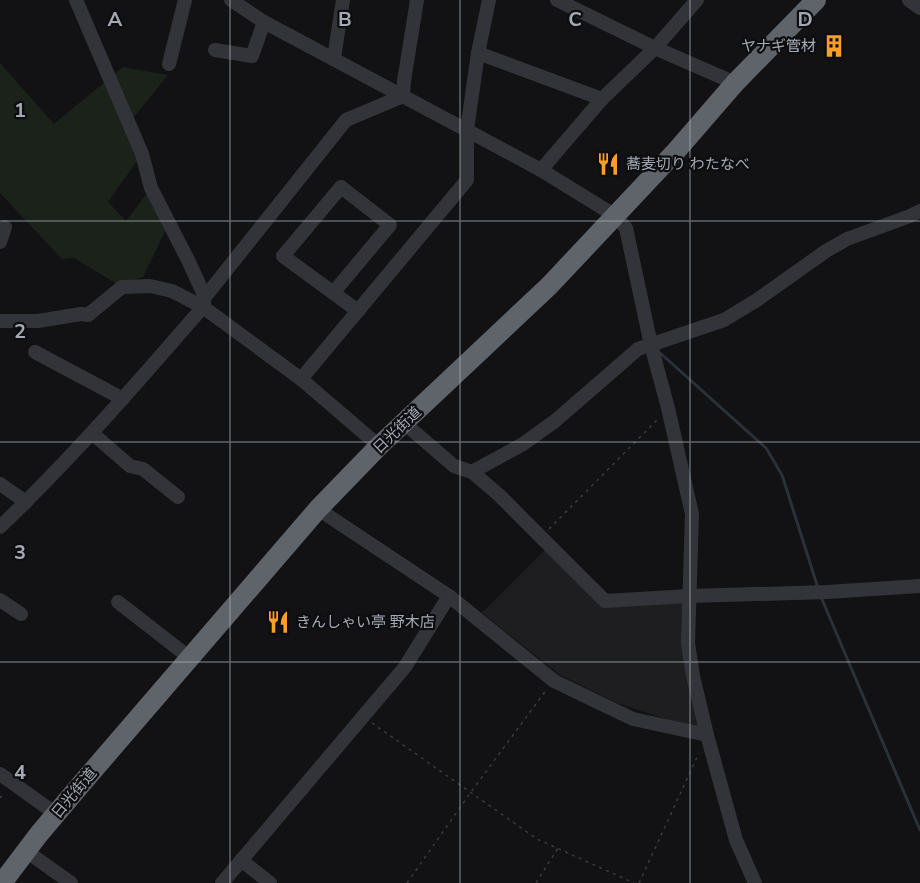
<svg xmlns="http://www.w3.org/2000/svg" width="920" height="883" viewBox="0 0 920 883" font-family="'Nunito Sans','Noto Sans JP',sans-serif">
	<rect width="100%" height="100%" fill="#121214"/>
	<path fill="#1e1e21" d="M547 548 608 604 687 600 702 731 615 702 560 675 482 613Z"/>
	<path fill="#1a221a" d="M0 63 54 124 123 67 168 75 129 123 142 154 108 202 126 221 151 188 169 223 143 277 117 284 74 258 62 259 0 193Z"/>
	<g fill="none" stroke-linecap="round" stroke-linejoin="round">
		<g stroke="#283238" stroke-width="3">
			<path d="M659 352 766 448 782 475 818 588"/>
			<path d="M821 597 920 830"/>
		</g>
		<g stroke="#393b40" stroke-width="1.5" stroke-dasharray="3 4.5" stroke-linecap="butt">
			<path d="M549 529 659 418"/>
			<path d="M372 723 537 839 634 883"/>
			<path d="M0 798 4 793"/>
			<path d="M407 883 471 792 547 689"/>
			<path d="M536 883 558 848"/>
			<path d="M639 883 699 753"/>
		</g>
		<g stroke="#333439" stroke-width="14">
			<path d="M76 0 142 154 151 188 188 260 205 297"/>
			<path d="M231 0 264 22 541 170 614 215 626 228 651 345 668 408 692 514 688 643 693 676 707 735 736 840 755 883"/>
			<path d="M557 0 655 48 735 83"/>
			<path d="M909 0 920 8"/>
			<path d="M215 50 252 56 264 22"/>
			<path d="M478 53 602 99"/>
			<path d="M334 58 343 0"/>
			<path d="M169 64 185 0"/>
			<path d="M541 170 602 99 655 48 697 0"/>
			<path d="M0 242 5 227"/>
			<path d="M333 293 390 225 341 187 283 256 358 311"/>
			<path d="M0 321H38L81 314 88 315 122 287 150 286 172 291 203 307 301 379 379 446"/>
			<path d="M35 352 123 399"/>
			<path d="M301 379 467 180V130L478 53 489 0"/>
			<path d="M404 423 454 466 472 472 499 495 605 601 689 596 827 592 920 586"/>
			<path d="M92 433 130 466 143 469 178 497"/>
			<path d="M472 472 523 444 555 421 638 349 724 320 757 300 826 251 847 239 910 216 920 211"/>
			<path d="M0 484 26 502"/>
			<path d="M318 509 449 596 554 681 633 719 707 735"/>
			<path d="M0 527C72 458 138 382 203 307L205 297 346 120 403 96 404 81 417 0"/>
			<path d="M0 600 21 614"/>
			<path d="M118 602 190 658"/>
			<path d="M0 774 56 814"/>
			<path d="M26 851 71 883"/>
			<path d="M241 860 270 883"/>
			<path d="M222 883 405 667 449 596"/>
		</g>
		<path stroke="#5f636a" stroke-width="20" d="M2 883 39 834 83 782 318 509 379 446 549 286 677 150 735 83 816 0"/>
		<path stroke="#393b40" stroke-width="1.5" stroke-dasharray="3 4.5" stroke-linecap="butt" d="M388 426 404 441"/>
	</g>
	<path fill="none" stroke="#a3aab5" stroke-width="1.5" stroke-opacity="0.55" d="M230 0V883M460 0V883M690 0V883M0 221H920M0 442H920M0 662H920"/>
	<defs>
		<g id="building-bare" transform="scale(1.8)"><path d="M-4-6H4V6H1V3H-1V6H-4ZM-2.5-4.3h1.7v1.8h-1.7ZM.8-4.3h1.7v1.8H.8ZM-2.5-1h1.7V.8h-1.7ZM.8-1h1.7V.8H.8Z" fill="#fa9e24" stroke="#0d0d0f" stroke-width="2.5" paint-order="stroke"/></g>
		<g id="restaurant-bare" transform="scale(1.8)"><path d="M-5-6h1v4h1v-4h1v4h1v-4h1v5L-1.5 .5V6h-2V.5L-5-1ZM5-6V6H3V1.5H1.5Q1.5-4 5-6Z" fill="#fa9e24" stroke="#0d0d0f" stroke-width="2.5" paint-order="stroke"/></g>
	</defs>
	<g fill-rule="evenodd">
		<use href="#building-bare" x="834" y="46"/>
		<use href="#restaurant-bare" x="608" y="164"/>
		<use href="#restaurant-bare" x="278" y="622"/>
	</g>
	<g text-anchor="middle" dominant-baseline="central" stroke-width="4.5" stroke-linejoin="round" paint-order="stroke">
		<g font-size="15" fill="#a3aab5" stroke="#0d0d0f" text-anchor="start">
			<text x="816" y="46" text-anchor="end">ヤナギ管材</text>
			<text x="626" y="164">蕎麦切り わたなべ</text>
			<text x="296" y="622">きんしゃい亭 野木店</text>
		</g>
		<g font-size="15" fill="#a3aab5" stroke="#0d0d0f">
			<text transform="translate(397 430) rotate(-44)">日光街道</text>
			<text transform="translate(74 793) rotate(-50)">日光街道</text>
		</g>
	</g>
	<g font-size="20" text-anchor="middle" font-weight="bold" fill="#a3aab5" stroke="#0d0d0f" stroke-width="4.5" stroke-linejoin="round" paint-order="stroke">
		<text x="115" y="26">A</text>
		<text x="345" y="26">B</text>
		<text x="575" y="26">C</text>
		<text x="805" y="26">D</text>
		<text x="20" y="117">1</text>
		<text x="20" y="338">2</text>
		<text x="20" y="559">3</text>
		<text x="20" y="779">4</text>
	</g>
</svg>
